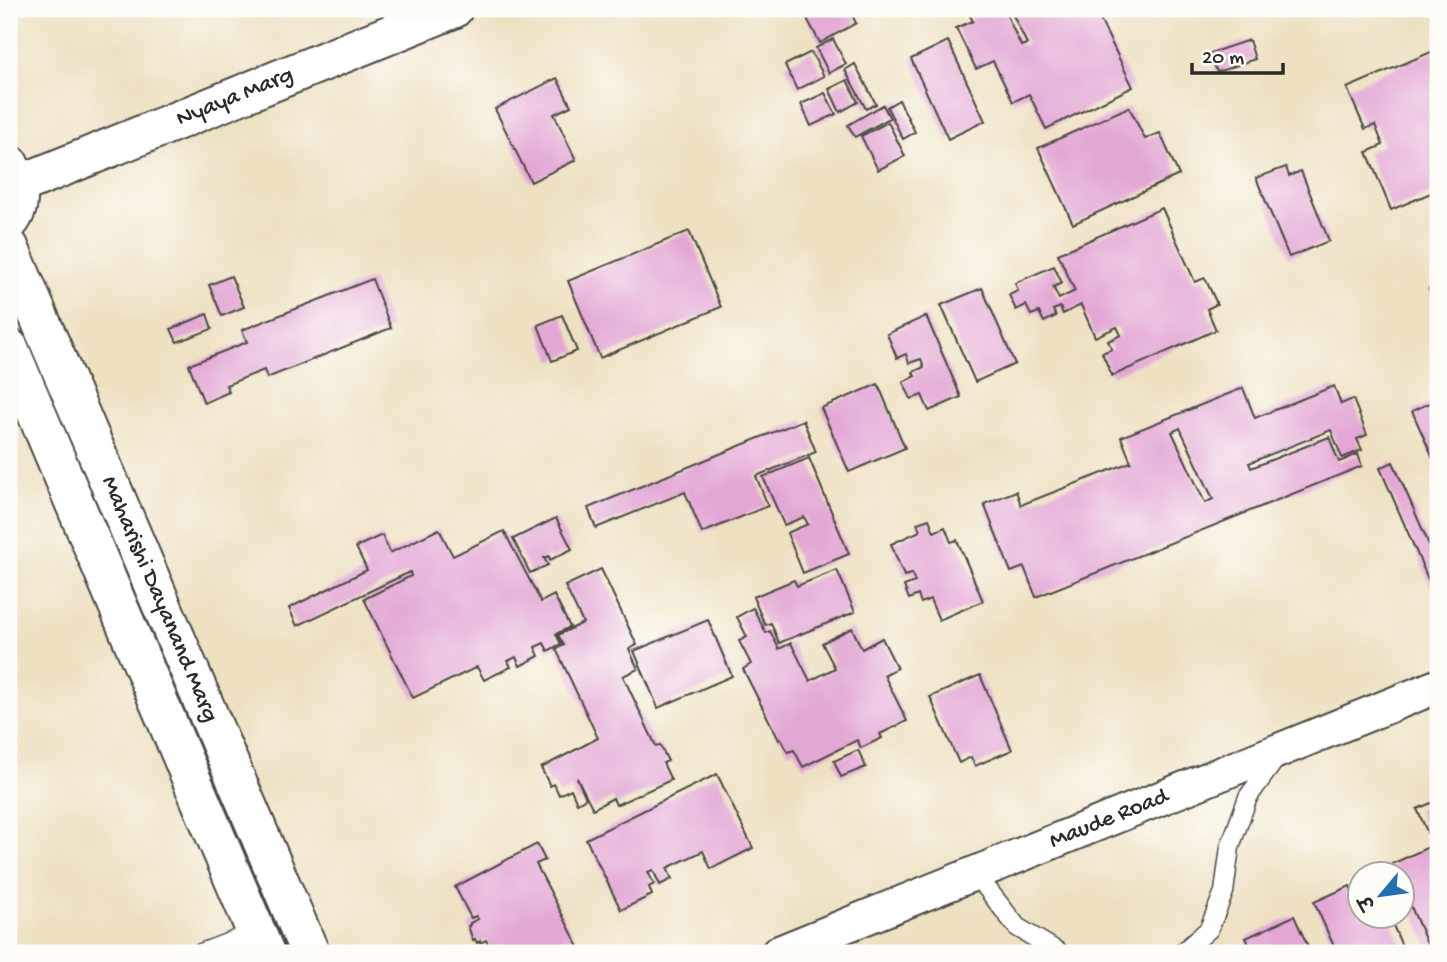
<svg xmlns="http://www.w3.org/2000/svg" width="1447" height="962" viewBox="0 0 1447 962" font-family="'Gochi Hand','Playpen Sans Deva',sans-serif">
	<rect width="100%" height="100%" fill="#fdfcf7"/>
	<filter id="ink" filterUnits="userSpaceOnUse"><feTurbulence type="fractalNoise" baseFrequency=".0143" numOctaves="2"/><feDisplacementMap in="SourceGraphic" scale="14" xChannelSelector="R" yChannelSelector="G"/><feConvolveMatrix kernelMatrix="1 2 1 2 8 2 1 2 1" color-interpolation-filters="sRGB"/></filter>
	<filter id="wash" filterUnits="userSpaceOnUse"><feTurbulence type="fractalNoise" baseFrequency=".00686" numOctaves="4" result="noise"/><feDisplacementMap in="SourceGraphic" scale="28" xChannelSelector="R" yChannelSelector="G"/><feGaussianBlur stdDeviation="1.57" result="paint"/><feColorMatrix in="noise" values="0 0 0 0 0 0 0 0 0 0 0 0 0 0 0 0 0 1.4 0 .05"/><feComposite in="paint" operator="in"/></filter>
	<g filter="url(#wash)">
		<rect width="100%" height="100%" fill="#eee1c2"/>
		<g id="blocks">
			<g fill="#e3a7d5" fill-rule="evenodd">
				<path d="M802 9H849L856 23 820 43Z"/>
				<path d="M966 9H1004L1021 46 1027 44 1010 9H1095L1133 87 1046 129 1029 94 1013 102 993 61 976 69 956 28 973 21Z"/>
				<path d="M833 39 846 64 829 73 816 48Z"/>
				<path d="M1249 40 1255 59 1217 72 1210 53Z"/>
				<path d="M948 41 985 121 948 139 911 59Z"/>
				<path d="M1438 49V190L1391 210 1367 152 1383 145 1375 125 1365 129 1347 88Z"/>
				<path d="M811 52 824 76 797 90 785 65Z"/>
				<path d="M855 64 876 104 866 109 845 70Z"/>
				<path d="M557 78 571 106 554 114 576 160 531 182 495 109Z"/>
				<path d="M847 80 858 102 840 112 829 89Z"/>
				<path d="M825 93 836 114 811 126 801 104Z"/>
				<path d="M899 100 915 132 903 139 887 107Z"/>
				<path d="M883 105 890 118 855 137 848 125Z"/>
				<path d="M1129 107 1145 139 1160 133 1179 175 1073 224 1038 148Z"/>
				<path d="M888 122 905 156 878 170 861 136Z"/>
				<path d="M1286 167 1289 176 1301 171 1329 241 1289 257 1256 178Z"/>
				<path d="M1162 208 1195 282 1205 278 1217 304 1207 309 1216 330 1112 376 1102 353 1112 349 1108 341 1121 335 1117 327 1095 337 1081 305 1063 314 1060 307 1053 310 1056 316 1044 322 1039 312 1031 315 1026 305 1016 310 1009 295 1018 291 1015 283 1054 266 1062 283 1053 287 1059 299 1075 291 1058 254Z"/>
				<path d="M689 231 721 307 600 358 568 281Z"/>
				<path d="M231 276 244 307 222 316 209 285Z"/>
				<path d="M372 279 391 328 267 378 264 370 226 385 229 392 204 403 189 365 247 342 242 330Z"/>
				<path d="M1438 285V308L1429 289Z"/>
				<path d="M982 288 1015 364 975 382 941 305Z"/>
				<path d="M207 314 212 329 177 342 171 329Z"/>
				<path d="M562 315 577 351 552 361 538 325Z"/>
				<path d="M926 316 961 397 929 411 922 395 911 399 903 382 915 376 913 372 924 367 921 359 909 363 906 354 897 358 887 334Z"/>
				<path d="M878 384 905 448 849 472 821 408Z"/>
				<path d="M1334 386 1341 404 1353 399 1367 435 1357 439 1362 450 1342 458 1331 430 1249 463 1251 468 1329 437 1339 462 1358 454 1362 466 1036 597 1024 567 1011 572 984 504 1016 491 1021 505 1131 462 1121 437 1243 388 1255 418ZM1180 428 1213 499 1205 503 1172 432Z"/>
				<path d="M1438 399V461L1435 463 1412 411Z"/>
				<path d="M803 420 816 452 756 476 768 506 702 533 685 492 596 528 588 508Z"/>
				<path d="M809 458 849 554 803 573 787 533 808 524 804 517 784 525 763 477Z"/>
				<path d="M1393 462 1438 565V602L1380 468Z"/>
				<path d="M556 518 572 549 550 560 549 556 544 558 548 565 530 573 513 539Z"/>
				<path d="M929 519 934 532 945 527 951 542 957 540 983 601 939 620 930 599 921 603 918 595 909 599 904 586 915 582 912 574 904 576 891 544 920 531 917 523Z"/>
				<path d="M439 529 453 556 504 531 541 602 554 595 570 627 556 634 561 644 548 651 544 643 535 647 539 656 520 666 516 657 508 661 511 667 484 680 477 667 413 698 364 599 411 576 410 572 297 626 289 608 367 570 356 547 382 535 390 553Z"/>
				<path d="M601 569 637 645 629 649 638 669 623 676 656 746 660 745 668 761 663 763 671 780 616 805 613 798 593 809 577 778 586 798 577 803 571 789 559 795 554 784 550 786 541 768 598 738 556 649 564 645 558 635 583 623 565 586Z"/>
				<path d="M837 570 855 612 779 643 771 623 765 625 753 597 794 580 797 586Z"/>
				<path d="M753 608 766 633 770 631 779 649 791 643 810 681 835 668 822 643 852 628 862 649 882 638 897 668 884 675 907 721 880 734 882 738 861 748 857 740 803 767 794 750 788 752 781 739 779 740 743 669 751 664 739 641 747 637 737 617Z"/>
				<path d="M708 620 732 676 658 708 634 651Z"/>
				<path d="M980 675 1012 750 975 766 971 757 959 763 930 697Z"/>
				<path d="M858 750 866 767 841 777 834 761Z"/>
				<path d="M717 774 753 848 711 869 703 851 667 868 672 879 660 885 653 870 648 872 654 884 649 887 652 895 621 910 586 839Z"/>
				<path d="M1438 800V942L1428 946 1402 886V874H1397L1392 864 1433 845 1417 809Z"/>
				<path d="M537 844 545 860 536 864 580 949 571 953H488L492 951 486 940 480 943V941L477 943 475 939 473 940 468 926 470 925V923L478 919 476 916 471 918 455 887Z"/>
				<path d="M1350 886 1360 907V916H1389L1405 953H1337L1314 902Z"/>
				<path d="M1294 916 1311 953H1253L1246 938Z"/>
				<path d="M1238 946 1242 953H1222Z"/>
			</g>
		</g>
	</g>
	<g filter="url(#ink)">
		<use href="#blocks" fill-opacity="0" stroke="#484642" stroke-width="2"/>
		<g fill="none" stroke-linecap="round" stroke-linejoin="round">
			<g stroke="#484642" stroke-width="21">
				<g id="lane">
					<path d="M975 873 1017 927 1060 953"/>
					<path d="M201 953 256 932"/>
					<path d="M1182 953 1209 929 1224 892 1230 847 1248 797 1277 757"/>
				</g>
			</g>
			<g stroke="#484642" stroke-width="37">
				<g id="street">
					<path id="s1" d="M778 953 1438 686"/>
				</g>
			</g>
			<g stroke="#484642" stroke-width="42">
				<g id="secondary">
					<path d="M9 164C18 183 24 204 9 222"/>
					<path id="s2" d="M18 185 453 9"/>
					<path id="s3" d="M9 247 310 953"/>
					<path d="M9 348 265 953"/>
				</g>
			</g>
			<use href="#lane" stroke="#fff" stroke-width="18"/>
			<use href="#street" stroke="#fff" stroke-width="33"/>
			<use href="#secondary" stroke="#fff" stroke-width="38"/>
		</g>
	</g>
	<g text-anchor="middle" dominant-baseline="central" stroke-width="6" stroke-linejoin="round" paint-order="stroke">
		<g font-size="24" fill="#2b2b2b" stroke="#fdfcf7">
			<text stroke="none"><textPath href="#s2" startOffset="234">Nyaya Marg</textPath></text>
			<text stroke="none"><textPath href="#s3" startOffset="383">Maharishi Dayanand Marg</textPath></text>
			<text stroke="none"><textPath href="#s1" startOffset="357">Maude Road</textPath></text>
		</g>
	</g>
	<rect width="1447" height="962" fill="none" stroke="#fdfcf7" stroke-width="35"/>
	<g transform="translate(1381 895) rotate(241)"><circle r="33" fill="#fdfcf7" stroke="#a9a8a5" stroke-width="2"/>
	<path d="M0-5L12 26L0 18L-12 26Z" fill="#1f6fb2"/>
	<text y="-10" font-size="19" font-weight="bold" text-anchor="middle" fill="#2b2b2b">उ</text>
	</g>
	<path d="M1192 63v10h91v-10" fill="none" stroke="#2b2b2b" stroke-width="3.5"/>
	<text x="1202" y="63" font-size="21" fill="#2b2b2b" stroke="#fdfcf7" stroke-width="5" paint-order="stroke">20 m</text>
</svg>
